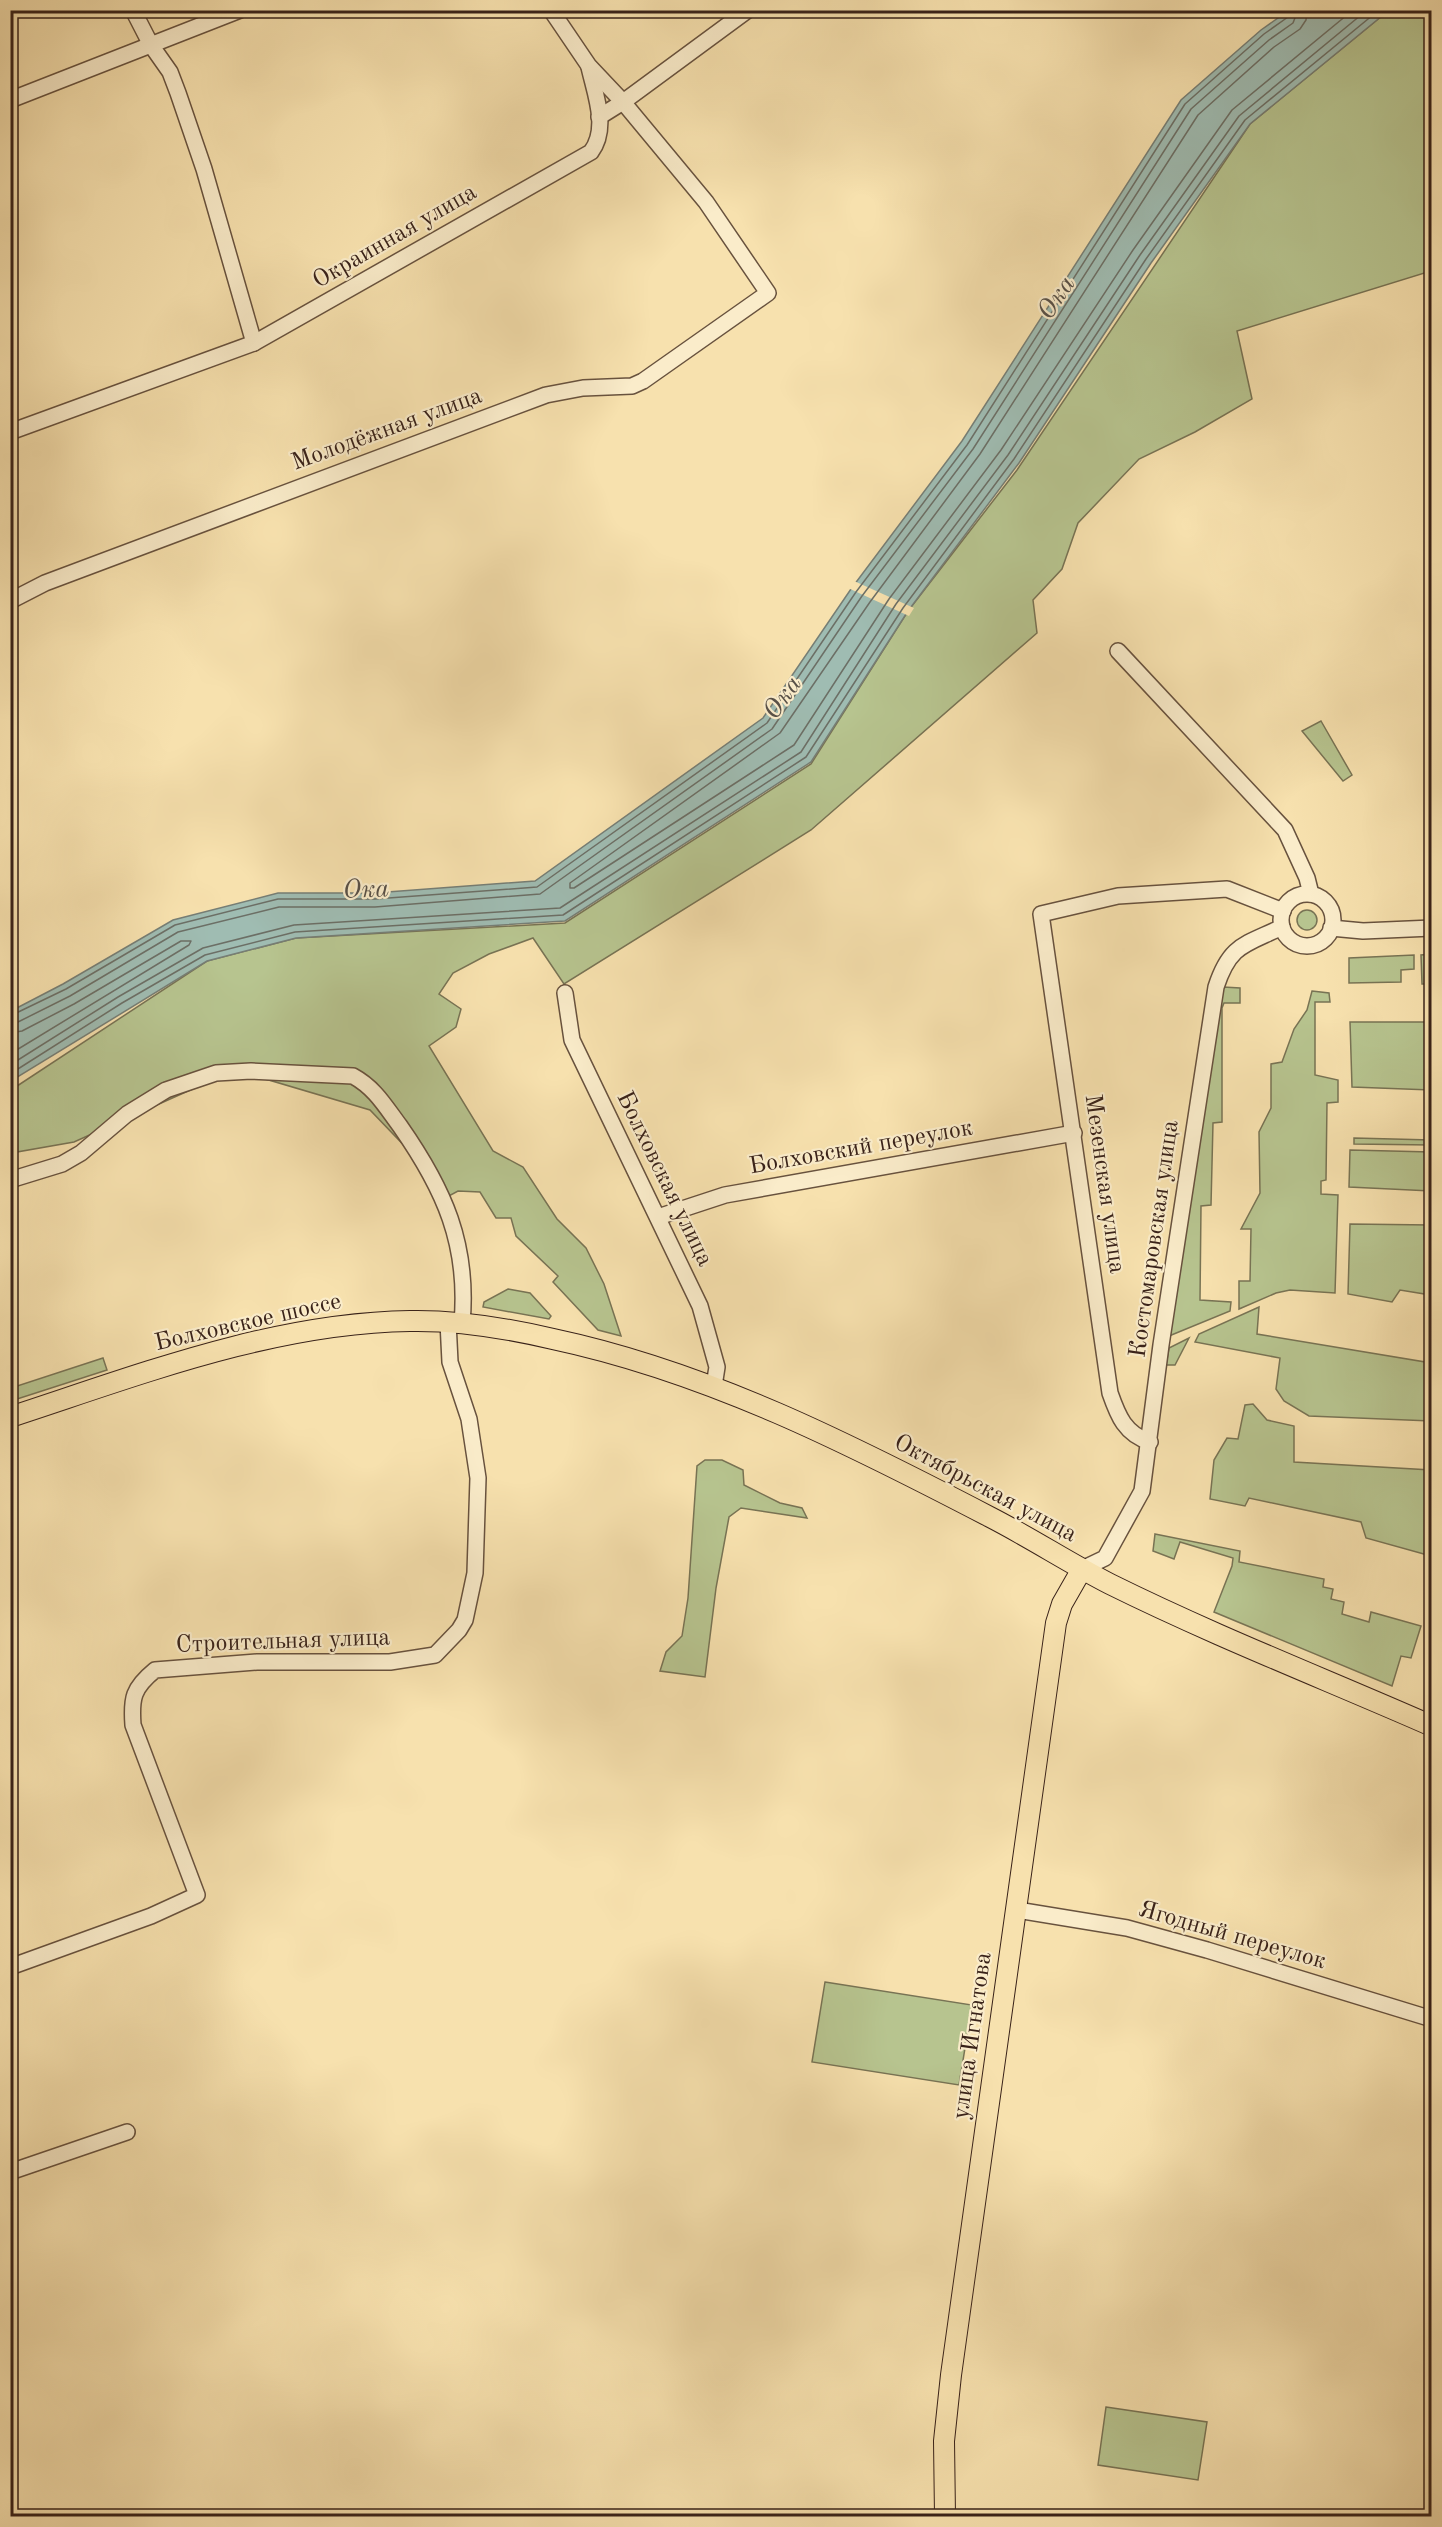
<svg xmlns="http://www.w3.org/2000/svg" width="1442" height="2527" viewBox="0 0 1442 2527" font-family="'Old Standard TT',serif">
	<rect width="100%" height="100%" fill="#f7e1ae"/>
	<filter id="stains"><feTurbulence type="fractalNoise" baseFrequency=".00333" numOctaves="4"/><feColorMatrix values="0 0 0 0 .2 0 0 0 0 .09 0 0 0 0 .02 0 0 0 .5 -.17"/></filter>
	<radialGradient id="worn" r=".72"><stop offset=".6" stop-color="#630" stop-opacity="0"/><stop offset="1" stop-color="#630" stop-opacity=".3"/></radialGradient>
	<g fill="#b7c48f" stroke="#787354" stroke-width="1.5">
		<path d="M1388 11H1431V271L1237 331 1252 399 1195 432 1139 459 1078 523 1062 569 1033 600 1037 633 811 830 564 984 533 938 489 954 453 973 439 994 461 1009 456 1027 429 1046 493 1151 523 1167 557 1219 586 1248 604 1284 621 1336 598 1330 553 1282 558 1276 516 1236 511 1218H496L480 1192 458 1191 447 1197 440 1183 370 1110 235 1070 74 1142 11 1153V1090L207 961 296 938 565 923 811 764 908 611 1017 470 1250 124Z"/>
		<path d="M1321 721 1352 775 1343 781 1302 731Z"/>
		<circle cx="1307" cy="920" r="10"/>
		<path d="M1431 954V984H1422L1421 955Z"/>
		<path d="M1414 955V969L1401 970V982L1349 983V958Z"/>
		<path d="M1223 987 1240 988V1003H1224L1222 1008V1122L1213 1123 1211 1205 1201 1206 1200 1300 1231 1302 1230 1311 1169 1336Z"/>
		<path d="M1312 991 1329 993 1330 1002H1315V1075L1338 1080V1102L1327 1103 1326 1180 1321 1181V1194L1338 1195 1335 1293 1290 1290 1276 1293 1239 1309V1281H1250L1251 1229H1241L1260 1193 1259 1132 1271 1108V1064L1282 1062 1294 1029 1307 1010Z"/>
		<path d="M1350 1022H1431V1090L1352 1087Z"/>
		<path d="M1354 1138 1431 1140V1145L1354 1144Z"/>
		<path d="M1350 1150 1431 1152V1191L1349 1187Z"/>
		<path d="M1350 1224 1431 1225V1295L1400 1290 1392 1302 1348 1294Z"/>
		<path d="M508 1289 530 1293 551 1316 549 1319 483 1307 484 1302Z"/>
		<path d="M1259 1307 1257 1334 1431 1363V1421L1309 1416 1284 1401 1276 1389 1280 1358 1195 1342 1199 1334Z"/>
		<path d="M1189 1338 1175 1365H1166L1169 1348Z"/>
		<path d="M103 1358 107 1370 11 1401V1388Z"/>
		<path d="M1253 1404 1267 1420 1294 1426V1462L1431 1470V1556L1366 1538 1361 1522 1249 1498 1245 1506 1210 1499 1214 1460 1227 1438 1238 1439 1245 1405Z"/>
		<path d="M705 1460H722L743 1470 744 1485 780 1503 802 1508 807 1518 741 1508 729 1517 716 1588 705 1677 660 1671 666 1652 682 1636 688 1598 697 1466Z"/>
		<path d="M1155 1534 1240 1551 1239 1562 1324 1579 1323 1587 1333 1589 1331 1599 1344 1602 1342 1614 1369 1622 1371 1612 1421 1626 1411 1658 1401 1656 1392 1686 1214 1612 1232 1566 1233 1558 1180 1542 1174 1559 1153 1551Z"/>
		<path d="M825 1982 972 2005 959 2085 812 2062Z"/>
		<path d="M1106 2407 1207 2422 1198 2480 1098 2465Z"/>
	</g>
	<path fill="#9fbcb2" stroke="#767e75" stroke-width="1.5" d="M1288 11H1388L1250 124 1151 263 1019 463 908 611 811 762 565 921 296 938 207 961 11 1081V1011L63 984 173 920 278 893H374L535 881 763 718 851 589 962 441 1181 100 1261 30Z"/>
	<path fill="#f7e1ae" d="M854 581 914 608 909 616 848 588Z"/>
	<g fill="none" stroke-linecap="round" stroke-linejoin="round">
		<g stroke="#6c6f66" stroke-width="1.5">
			<path d="M1307 10 1306 20 1300 29 1274 47 1198 115 980 454 870 602 780 733 570 883V888H574L794 745 889 599 1001 450 1133 250 1232 110 1353 10"/>
			<path d="M10 1016 66 989 175 925 278 899H375L537 887 767 723 856 592 967 445 1185 104 1264 34 1288 17 1290 10"/>
			<path d="M10 1024 18 1022 70 996 178 932 279 907H375L540 894 772 729 862 596 973 449 1191 109 1269 40 1293 23 1298 10"/>
			<path d="M10 1033 22 1031 74 1004 181 941H191L189 945 10 1054"/>
			<path d="M10 1065 118 997 203 948 294 925 560 908 801 752 896 604 1008 455 1140 255 1239 116 1367 10"/>
			<path d="M10 1074 122 1003 205 955 295 932 563 915 806 757 903 608 1014 459 1146 259 1245 120 1379 10"/>
		</g>
		<g stroke="#68523e" stroke-width="18">
			<g id="minor">
				<path d="M133 10 151 45 170 72 178 93 204 169 254 343"/>
				<path d="M10 100 240 10"/>
				<path d="M599 117 623 102 748 10"/>
				<path d="M10 432 254 343 591 152C609 128 595 94 589 67"/>
				<path d="M10 601 45 583 546 395 583 388 632 386 643 381 768 293 706 202 623 102 589 66 551 10"/>
				<path d="M1118 651 1285 830 1307 878 1311 894"/>
				<circle cx="1307" cy="920" r="26"/>
				<path d="M1331 928 1363 931 1432 928"/>
				<path d="M565 993 572 1040 700 1306 717 1367 714 1386"/>
				<path d="M10 1180 62 1164 81 1153 127 1114 166 1090 216 1073 251 1071 353 1076C375 1088 385 1106 400 1126 444 1189 469 1244 462 1323"/>
				<path d="M658 1217 725 1195 1074 1133"/>
				<path d="M1150 1442C1125 1434 1118 1416 1110 1393L1041 914 1118 896 1227 889 1283 911"/>
				<path d="M1082 1569 1105 1558 1142 1491 1161 1345 1216 987C1230 944 1245 945 1282 927"/>
				<path d="M1017 1910 1127 1928 1207 1950 1432 2019"/>
				<path d="M10 1967 151 1916 197 1895 133 1725C131 1698 133 1688 155 1670L257 1662H390L435 1655 459 1630 465 1620 475 1573 478 1478 469 1419 450 1362 448 1322"/>
				<path d="M10 2172 127 2132"/>
			</g>
		</g>
		<g stroke="#392219" stroke-width="22">
			<g id="major">
				<path d="M10 1417C139 1375 272 1323 410 1321 459 1320 506 1328 553 1339 708 1372 850 1444 990 1517 1031 1538 1069 1563 1110 1584 1215 1636 1325 1679 1432 1726"/>
				<path d="M945 2516 944 2441 951 2375 1056 1623 1062 1604 1082 1569"/>
			</g>
		</g>
		<use href="#minor" stroke="#faecca" stroke-width="15"/>
		<use href="#major" stroke="#f7e1ae" stroke-width="20"/>
	</g>
	<g text-anchor="middle" dominant-baseline="central" stroke-width="4.5" stroke-linejoin="round" paint-order="stroke">
		<g font-size="24" fill="#392219" stroke="#faecca">
			<text transform="translate(395 237) rotate(-30)">Окраинная улица</text>
			<text transform="translate(387 430) rotate(-20)">Молодёжная улица</text>
			<text transform="translate(861 1148) rotate(-10)">Болховский переулок</text>
			<text transform="translate(664 1179) rotate(64)">Болховская улица</text>
			<text transform="translate(1104 1184) rotate(82)">Мезенская улица</text>
			<text transform="translate(1155 1239) rotate(-82)">Костомаровская улица</text>
			<text transform="translate(248 1323) rotate(-13)">Болховское шоссе</text>
			<text transform="translate(985 1489) rotate(28)">Октябрьская улица</text>
			<text transform="translate(283 1642) rotate(-2)">Строительная улица</text>
			<text transform="translate(1232 1936) rotate(16)">Ягодный переулок</text>
			<text transform="translate(973 2036) rotate(-82)">улица Игнатова</text>
		</g>
		<g font-size="26" font-style="italic" fill="#585047" stroke="#faecca">
			<text transform="translate(1057 298) rotate(-56)">Ока</text>
			<text transform="translate(783 698) rotate(-54)">Ока</text>
			<text transform="translate(366 890) rotate(-2)">Ока</text>
		</g>
	</g>
	<rect width="1442" height="2527" fill="none" stroke="#f7e1ae" stroke-width="36"/>
	<rect x="12" y="12" width="1418" height="2503" fill="none" stroke="#392219" stroke-width="3"/>
	<rect x="18" y="18" width="1406" height="2491" fill="none" stroke="#392219" stroke-width="1.5"/>
	<rect width="100%" height="100%" filter="url(#stains)"/>
	<rect width="100%" height="100%" fill="url(#worn)"/>
</svg>
